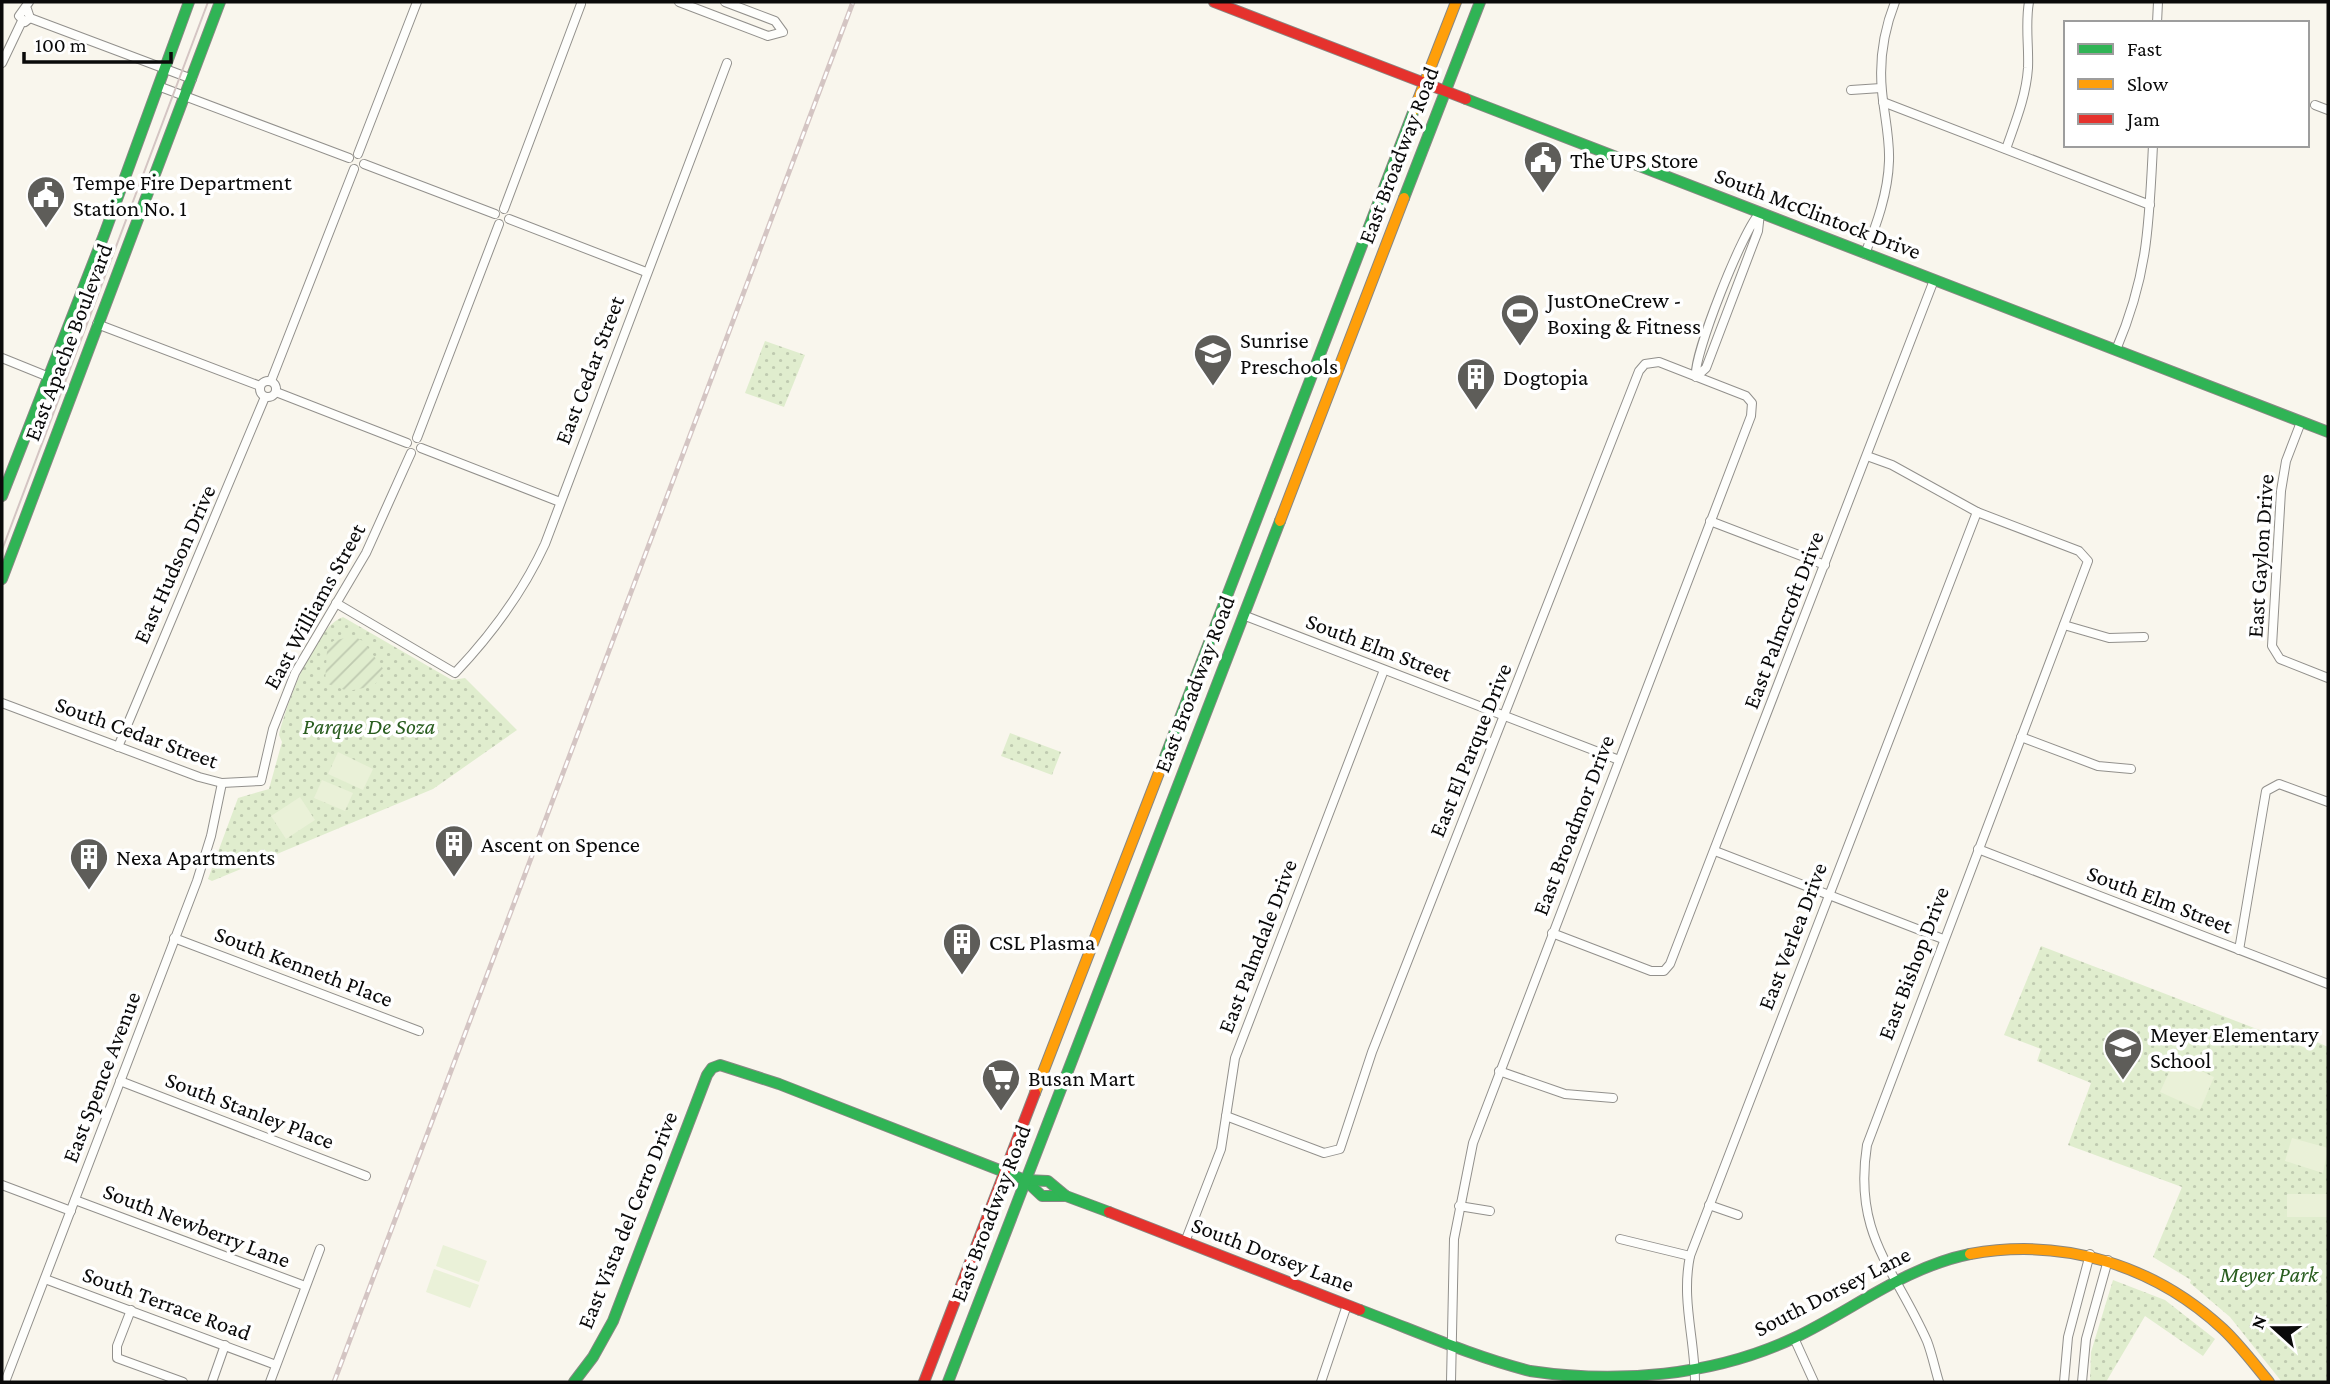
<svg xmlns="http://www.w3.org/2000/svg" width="2330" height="1384" viewBox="0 0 2330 1384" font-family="'Crimson Pro',serif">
	<defs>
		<pattern id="grass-dots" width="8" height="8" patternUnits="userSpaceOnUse" patternTransform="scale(1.75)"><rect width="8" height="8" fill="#e0edce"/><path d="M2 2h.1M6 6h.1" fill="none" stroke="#bfcab0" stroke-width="1.8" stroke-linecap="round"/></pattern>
		<pattern id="garden-furrows" width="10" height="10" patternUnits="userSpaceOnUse" patternTransform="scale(1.75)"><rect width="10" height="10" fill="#e0edce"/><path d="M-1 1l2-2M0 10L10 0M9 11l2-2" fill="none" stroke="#bfcab0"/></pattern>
	</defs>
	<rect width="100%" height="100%" fill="#f9f6ed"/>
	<g fill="url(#grass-dots)">
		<path d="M765 341 805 355 784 407 745 393Z"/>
		<path d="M343 617 452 680 465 678 517 730 433 789 212 881 208 879 238 798 269 789 282 742 279 735C286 706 314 627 343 617Z"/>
		<path d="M1010 733 1061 752 1052 775 1001 756Z"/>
		<path d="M2041 946 2306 1048 2310 1039 2328 1047V1382H2282L2230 1317 2190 1283 2191 1280 2153 1257 2182 1187 2068 1145 2091 1083 2037 1061 2041 1049 2004 1035Z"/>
		<path d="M2113 1280 2165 1300 2215 1339 2203 1356 2145 1316 2106 1382 2090 1381 2091 1352Z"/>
	</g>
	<path fill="url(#garden-furrows)" d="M353 636 363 641 384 670 374 686 348 691 325 683 327 651 333 641Z"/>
	<g fill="#eaf1d8">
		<path d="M338 752 373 769 363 790 328 774Z"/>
		<path d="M322 780 353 793 345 811 314 798Z"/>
		<path d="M300 797 315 820 286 839 271 816Z"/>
		<path d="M2175 1059 2214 1077 2200 1110 2160 1092Z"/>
		<path d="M2292 1138 2328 1148 2323 1173 2285 1161Z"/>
		<rect x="2287" y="1194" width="41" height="23"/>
		<path d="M443 1245 487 1261 479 1282 436 1266Z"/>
		<path d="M434 1269 479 1285 470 1308 426 1292Z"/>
	</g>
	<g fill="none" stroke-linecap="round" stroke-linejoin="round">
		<g stroke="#92908c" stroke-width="10">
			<g id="street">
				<path d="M679 2 768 36 783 32 775 21 725 2"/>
				<path d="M27 9 30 18 25 22 19 16 29 2"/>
				<path d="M30 18 192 79"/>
				<path d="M2157 23 2158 2"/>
				<path d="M2 63 22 21"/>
				<path d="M158 86 349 158"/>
				<path d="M1851 90 1881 88"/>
				<path d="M1883 102 2150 205"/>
				<path d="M2315 105 2328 110"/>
				<path d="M2006 149C2015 123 2026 97 2028 68 2029 46 2025 24 2029 2"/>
				<path d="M358 154 417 2"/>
				<path d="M364 164 495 214"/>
				<path d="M504 209 581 4"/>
				<path d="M1760 213 1758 231 1706 368 1696 377C1692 358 1744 227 1760 213Z"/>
				<path d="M509 219 646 272"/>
				<path d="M1865 254C1877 223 1888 193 1889 161 1890 138 1884 114 1882 91 1879 61 1884 30 1895 2"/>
				<path d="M97 324 260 386"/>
				<path d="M2116 350C2148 275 2149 225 2153 145"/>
				<path d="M2 358 49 377"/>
				<circle cx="268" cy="389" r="8"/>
				<path d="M271 381 354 169"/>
				<path d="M276 392 407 443"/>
				<path d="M2301 422 2286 461 2281 491 2272 646 2280 659 2328 678"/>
				<path d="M417 438 499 224"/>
				<path d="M421 448 560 502"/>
				<path d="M1867 456 1892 465 1977 512 2079 551 2088 561 1867 1145C1853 1235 1894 1267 1927 1341 1932 1354 1935 1369 1939 1382"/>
				<path d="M1710 521 1825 565"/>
				<path d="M336 603 455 673C492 634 522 594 545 544L727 63"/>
				<path d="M1243 615 1619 760"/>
				<path d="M2064 625 2109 638 2144 637"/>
				<path d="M2 703 199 777 222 783 261 781 273 729 295 673 366 553 411 453"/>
				<path d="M2021 737 2098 766 2131 769"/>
				<path d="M118 747 265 397"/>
				<path d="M1978 849 2328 984"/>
				<path d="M1715 851 1943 939"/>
				<path d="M1552 933 1651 971H1664L1670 964 1934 280"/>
				<path d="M174 938 419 1031"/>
				<path d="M2239 950 2266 791 2279 784 2328 802"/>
				<path d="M1499 1071 1565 1094 1613 1098"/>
				<path d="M120 1081 366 1176"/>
				<path d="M1226 1116 1324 1153 1340 1149 1372 1052 1639 371 1645 364 1659 362 1746 396 1752 403 1751 416 1473 1143 1454 1239 1451 1382"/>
				<path d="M2 1185 71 1211"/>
				<path d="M75 1200 305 1286"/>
				<path d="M1709 1205 1738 1215"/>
				<path d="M1459 1206 1490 1211"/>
				<path d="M1620 1239 1690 1256"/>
				<path d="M1185 1242 1221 1149 1235 1058 1384 670"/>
				<path d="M45 1279 276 1365"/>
				<path d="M131 1310 117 1346V1358L183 1382"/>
				<path d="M1794 1338 1814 1382"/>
				<path d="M5 1382 197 881 211 836 222 783"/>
				<path d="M212 1382 225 1345"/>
				<path d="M270 1382 320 1249"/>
				<path d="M1321 1382 1347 1305"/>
				<path d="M1695 1382C1695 1339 1681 1300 1690 1256L1977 512"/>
				<path d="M2064 1382 2068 1337 2090 1254"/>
				<path d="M2082 1382 2086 1339 2108 1260"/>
			</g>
		</g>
		<g stroke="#888783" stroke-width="12">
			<g id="fast">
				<path d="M1466 99 2328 432"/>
				<path d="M1404 198 1480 2"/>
				<path d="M2 496 104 235 189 2"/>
				<path d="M2 579 220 2"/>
				<path d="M1160 770 1414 110"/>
				<path d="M1025 1180 1042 1196H1066"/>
				<path d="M1360 1310C1416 1331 1471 1356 1530 1371 1617 1384 1713 1376 1794 1338 1853 1310 1905 1267 1970 1254"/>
				<path d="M574 1382 593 1357 613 1321 707 1075 712 1068 720 1065 779 1084 1025 1180 1048 1181 1066 1196 1109 1212"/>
				<path d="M948 1382 1280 521"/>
			</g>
		</g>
		<g stroke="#888783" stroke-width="12">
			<g id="slow">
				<path d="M1414 110 1456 2"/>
				<path d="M1280 521 1404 198"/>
				<path d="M1035 1093 1160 770"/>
				<path d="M1970 1254C2063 1237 2154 1265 2223 1329 2240 1345 2254 1364 2269 1382"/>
			</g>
		</g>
		<g stroke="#888783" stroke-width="12">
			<g id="jam">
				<path d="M1214 2 1466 99"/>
				<path d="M1109 1212 1360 1310"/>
				<path d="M924 1382 1035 1093"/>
			</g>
		</g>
		<use href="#street" stroke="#fefefc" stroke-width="8"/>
		<use href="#fast" stroke="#30b455" stroke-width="10"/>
		<use href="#slow" stroke="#ff9f0a" stroke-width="10"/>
		<use href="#jam" stroke="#e5322d" stroke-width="10"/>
		<path stroke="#d4c5c3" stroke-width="2" d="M2 550 208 2"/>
		<g stroke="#d4c5c3" stroke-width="5">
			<path id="rail" d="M334 1382 853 2"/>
		</g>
		<use href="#rail" stroke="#fff" stroke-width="2.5" stroke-dasharray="8" stroke-linecap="butt"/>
	</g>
	<defs>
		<g id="civic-pin" transform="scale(2.0125)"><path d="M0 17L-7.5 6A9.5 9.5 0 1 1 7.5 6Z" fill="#5e5d59" stroke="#fff"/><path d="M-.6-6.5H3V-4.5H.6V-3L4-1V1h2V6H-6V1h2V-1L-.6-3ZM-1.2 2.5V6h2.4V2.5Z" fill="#fff"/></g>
		<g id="stadium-pin" transform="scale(2.0125)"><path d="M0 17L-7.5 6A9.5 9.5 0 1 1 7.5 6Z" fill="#5e5d59" stroke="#fff"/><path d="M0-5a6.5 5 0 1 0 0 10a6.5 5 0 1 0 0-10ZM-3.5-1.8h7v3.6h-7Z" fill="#fff"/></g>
		<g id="school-pin" transform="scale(2.0125)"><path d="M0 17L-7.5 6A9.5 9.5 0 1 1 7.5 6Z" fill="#5e5d59" stroke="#fff"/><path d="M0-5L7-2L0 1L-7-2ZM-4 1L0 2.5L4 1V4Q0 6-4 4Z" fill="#fff"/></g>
		<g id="building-pin" transform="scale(2.0125)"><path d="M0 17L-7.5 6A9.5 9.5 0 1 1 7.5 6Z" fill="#5e5d59" stroke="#fff"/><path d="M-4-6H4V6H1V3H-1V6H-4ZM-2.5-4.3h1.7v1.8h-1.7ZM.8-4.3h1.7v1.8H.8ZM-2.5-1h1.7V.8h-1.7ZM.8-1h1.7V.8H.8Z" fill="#fff"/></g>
		<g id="supermarket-pin" transform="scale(2.0125)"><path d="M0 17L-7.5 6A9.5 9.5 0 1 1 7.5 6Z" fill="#5e5d59" stroke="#fff"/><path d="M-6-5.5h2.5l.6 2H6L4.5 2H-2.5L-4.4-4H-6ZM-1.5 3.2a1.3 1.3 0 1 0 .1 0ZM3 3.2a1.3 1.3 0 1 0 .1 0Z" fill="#fff"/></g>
	</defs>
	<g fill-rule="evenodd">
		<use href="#civic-pin" x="1543" y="160"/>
		<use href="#civic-pin" x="46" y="195"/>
		<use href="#stadium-pin" x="1520" y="313"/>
		<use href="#school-pin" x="1213" y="353"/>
		<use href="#building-pin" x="1476" y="377"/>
		<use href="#building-pin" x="454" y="844"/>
		<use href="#building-pin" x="89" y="857"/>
		<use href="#building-pin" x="962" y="942"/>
		<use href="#school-pin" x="2123" y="1047"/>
		<use href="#supermarket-pin" x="1001" y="1078"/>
	</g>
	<g text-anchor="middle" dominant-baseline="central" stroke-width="7" stroke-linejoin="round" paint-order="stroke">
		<g font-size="23" fill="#0a0a0a" stroke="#fff">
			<text transform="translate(1398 155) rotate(-69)">East Broadway Road</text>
			<text transform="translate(1818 213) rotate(21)">South McClintock Drive</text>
			<text transform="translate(68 342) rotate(-69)">East Apache Boulevard</text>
			<text transform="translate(589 370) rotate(-69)">East Cedar Street</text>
			<text transform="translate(2260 556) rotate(-86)">East Gaylon Drive</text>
			<text transform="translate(174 564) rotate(-66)">East Hudson Drive</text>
			<text transform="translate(314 606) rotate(-61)">East Williams Street</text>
			<text transform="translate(1783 620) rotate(-69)">East Palmcroft Drive</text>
			<text transform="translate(1379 647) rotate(21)">South Elm Street</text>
			<text transform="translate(1194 684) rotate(-69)">East Broadway Road</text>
			<text transform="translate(137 732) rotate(20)">South Cedar Street</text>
			<text transform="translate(1470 750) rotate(-68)">East El Parque Drive</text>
			<text transform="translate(1573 825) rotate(-69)">East Broadmor Drive</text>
			<text transform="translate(2160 899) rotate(21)">South Elm Street</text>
			<text transform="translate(1792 936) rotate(-69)">East Verlea Drive</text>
			<text transform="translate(1257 946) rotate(-69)">East Palmdale Drive</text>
			<text transform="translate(1913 963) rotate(-69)">East Bishop Drive</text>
			<text transform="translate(304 966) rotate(21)">South Kenneth Place</text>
			<text transform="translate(101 1077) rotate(-69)">East Spence Avenue</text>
			<text transform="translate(250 1110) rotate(21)">South Stanley Place</text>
			<text transform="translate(990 1213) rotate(-69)">East Broadway Road</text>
			<text transform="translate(627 1220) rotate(-68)">East Vista del Cerro Drive</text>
			<text transform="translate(197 1225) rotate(21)">South Newberry Lane</text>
			<text transform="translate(1273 1254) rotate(21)">South Dorsey Lane</text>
			<text transform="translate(1832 1291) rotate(-27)">South Dorsey Lane</text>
			<text transform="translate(167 1303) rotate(20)">South Terrace Road</text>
		</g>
		<g font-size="23" fill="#0a0a0a" stroke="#fff" text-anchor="start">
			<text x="1570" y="160">The UPS Store</text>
			<text x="73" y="182">Tempe Fire Department<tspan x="73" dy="26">Station No. 1</tspan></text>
			<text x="1547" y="300">JustOneCrew -<tspan x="1547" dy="26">Boxing &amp; Fitness</tspan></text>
			<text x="1240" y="340">Sunrise<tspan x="1240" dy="26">Preschools</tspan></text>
			<text x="1503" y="377">Dogtopia</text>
			<text x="481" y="844">Ascent on Spence</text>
			<text x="116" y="857">Nexa Apartments</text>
			<text x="989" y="942">CSL Plasma</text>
			<text x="2150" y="1034">Meyer Elementary<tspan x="2150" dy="26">School</tspan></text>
			<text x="1028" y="1078">Busan Mart</text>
		</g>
		<g font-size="23" font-style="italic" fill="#295d1f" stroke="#fff">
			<text x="369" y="726">Parque De Soza</text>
			<text x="2269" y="1274">Meyer Park</text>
		</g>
	</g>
	<rect width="2330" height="1384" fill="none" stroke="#0a0a0a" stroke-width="7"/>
	<rect x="2064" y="21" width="245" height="126" fill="#ffffff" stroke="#9d9d9d" stroke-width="2"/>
	<rect x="2078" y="44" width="35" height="10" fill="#30b455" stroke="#9d9d9d" stroke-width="2"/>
	<text x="2127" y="56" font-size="21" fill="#0a0a0a">Fast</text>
	<rect x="2078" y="79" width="35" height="10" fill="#ff9f0a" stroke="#9d9d9d" stroke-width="2"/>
	<text x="2127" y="91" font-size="21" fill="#0a0a0a">Slow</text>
	<rect x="2078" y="114" width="35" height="10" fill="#e5322d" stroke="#9d9d9d" stroke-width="2"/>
	<text x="2127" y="126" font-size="21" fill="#0a0a0a">Jam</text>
	<g transform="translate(2274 1328) rotate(291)" stroke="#ffffff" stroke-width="5" paint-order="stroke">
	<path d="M0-5L12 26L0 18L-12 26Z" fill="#0a0a0a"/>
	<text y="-10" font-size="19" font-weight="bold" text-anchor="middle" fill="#0a0a0a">N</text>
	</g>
	<path d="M24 52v10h147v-10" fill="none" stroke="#0a0a0a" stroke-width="3.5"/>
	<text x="35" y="52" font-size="21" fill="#0a0a0a" stroke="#ffffff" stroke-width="5" paint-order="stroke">100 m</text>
</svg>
